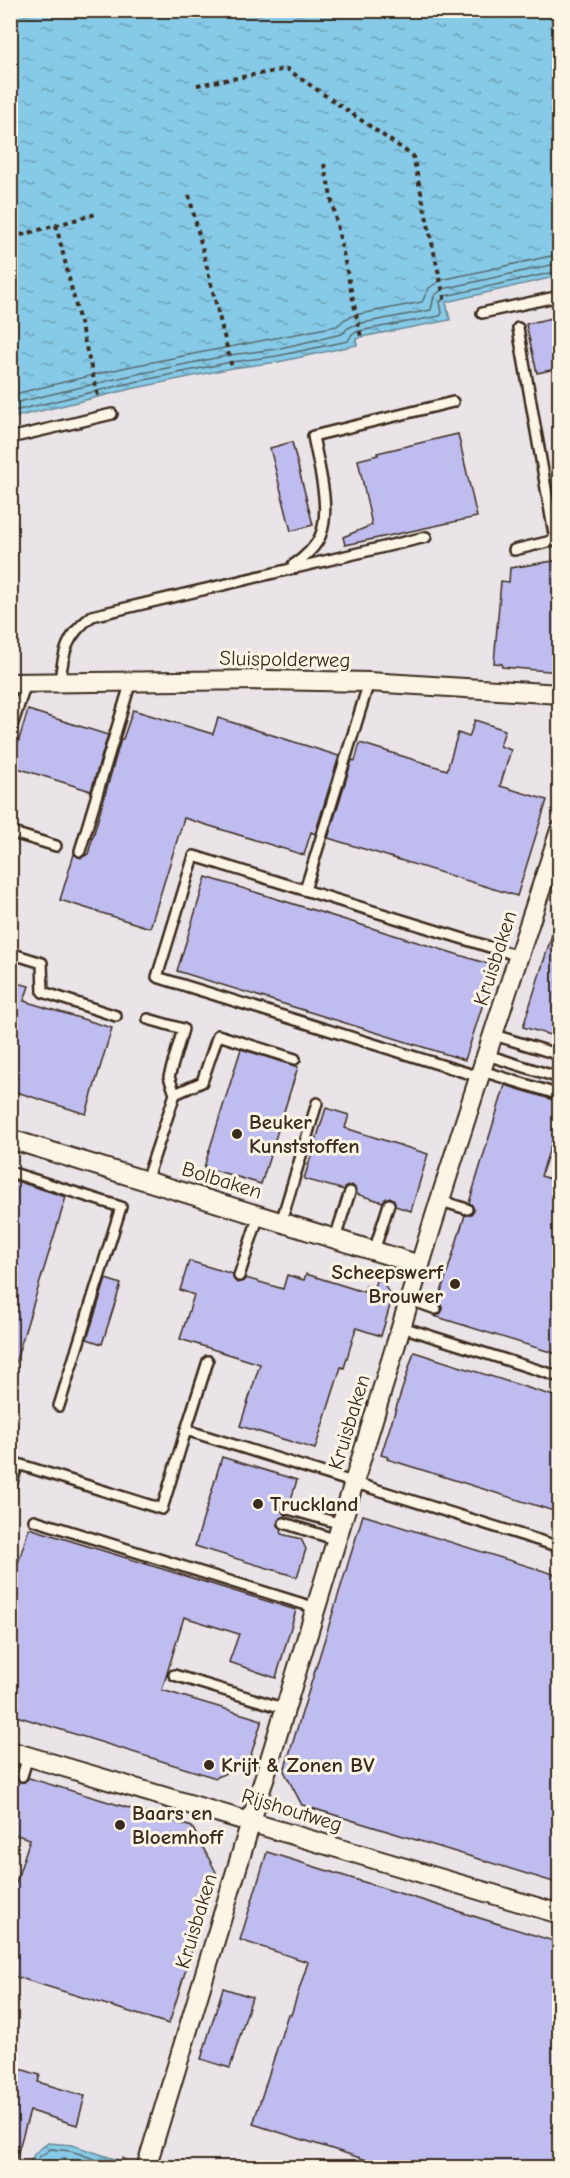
<svg xmlns="http://www.w3.org/2000/svg" width="570" height="2178" viewBox="0 0 570 2178" font-family="'Comic Neue',sans-serif">
	<defs>
		<pattern id="water-ripples" width="26" height="14" patternUnits="userSpaceOnUse" patternTransform="scale(1.5)"><rect width="26" height="14" fill="#86cae7"/><path d="M2 4q2-2 4 0t4 0M15 11q2-2 4 0t4 0" fill="none" stroke="#6fa4bb"/></pattern>
	</defs>
	<rect width="100%" height="100%" fill="#eae4e8"/>
	<filter id="ink" filterUnits="userSpaceOnUse"><feTurbulence type="fractalNoise" baseFrequency=".0167" numOctaves="2"/><feDisplacementMap in="SourceGraphic" scale="12" xChannelSelector="R" yChannelSelector="G"/><feConvolveMatrix kernelMatrix="1 2 1 2 8 2 1 2 1" color-interpolation-filters="sRGB"/></filter>
	<g filter="url(#ink)">
		<g fill="url(#water-ripples)" stroke="#688a97" stroke-width="1.5">
			<path d="M11 10 559 11V276L446 302 450 320 361 337 356 339 357 345 278 362 232 368 131 389 11 418Z"/>
			<path d="M48 2143 72 2145 136 2166 135 2168 27 2167 35 2153Z"/>
		</g>
		<g fill="none" stroke-linecap="round" stroke-linejoin="round">
			<g stroke="#596a6e" stroke-width="1.5">
				<path d="M10 395 127 367 337 326 345 319 355 315 422 302 429 288 441 280 560 254"/>
				<path d="M10 404 128 376 230 355 276 349 342 334 348 328 357 324 431 310 434 296 443 289 560 263"/>
				<path d="M10 412 130 383 231 362 277 356 348 341 352 334 359 331 440 316 442 313 440 302 445 296 560 271"/>
				<path d="M34 2168 39 2157 51 2149 71 2151 121 2168"/>
			</g>
		</g>
		<g fill="#bfbdef" stroke="#3b2a1e" stroke-width="1.5">
			<path d="M560 316V368L537 373 526 324Z"/>
			<path d="M458 434 477 517 345 545 343 537 372 525 358 460 378 455 377 453Z"/>
			<path d="M292 442 313 525 291 531 270 448Z"/>
			<path d="M560 560V672L502 667V664L494 663 501 581 509 582 510 568Z"/>
			<path d="M28 710 108 735 91 791 11 766Z"/>
			<path d="M133 710 213 734 218 718 339 756 315 834 311 832 304 855 184 818 150 928 60 900 74 854 81 858 88 854 121 739H123Z"/>
			<path d="M475 720 505 730 500 746 511 750 500 786 547 800 517 896 328 838 352 760 355 761 360 743 447 770 458 733 469 737Z"/>
			<path d="M206 877 495 966 465 1060 177 971Z"/>
			<path d="M556 922 560 923V1038L523 1027Z"/>
			<path d="M10 981 29 986 24 1001 112 1028 86 1114 10 1090Z"/>
			<path d="M241 1049 298 1067 261 1184 204 1167Z"/>
			<path d="M505 1085 560 1102V1116L541 1176 560 1182V1355L434 1316 440 1314 442 1311 441 1305 438 1302 465 1215 471 1214 474 1210 472 1205 469 1203Z"/>
			<path d="M326 1108 349 1115 345 1128 428 1154 411 1211 395 1206 394 1200 390 1197 385 1199 383 1202 356 1194 355 1188 352 1185 346 1187 344 1190 304 1179Z"/>
			<path d="M10 1179 66 1197 14 1367 10 1366Z"/>
			<path d="M189 1261 233 1274 234 1280 237 1283 243 1281 246 1278 283 1289 287 1275 304 1280 306 1274 364 1292 366 1286 374 1288 378 1273 392 1299 381 1336 356 1328 344 1368 341 1367 315 1449 240 1426 260 1364 180 1339 194 1295 180 1290Z"/>
			<path d="M106 1279 121 1284 102 1344 87 1339Z"/>
			<path d="M414 1352 560 1398V1513L387 1459 388 1457 381 1455Z"/>
			<path d="M222 1457 297 1480 290 1503H286L282 1507V1511L286 1517 280 1518 277 1524 282 1529 281 1534 301 1539 306 1549 297 1577 195 1546Z"/>
			<path d="M363 1515 560 1576V1884L302 1805 284 1771Z"/>
			<path d="M29 1528 296 1610 276 1678 229 1662 239 1634 184 1617 162 1690 262 1720 249 1761 216 1778 10 1714V1571L15 1573Z"/>
			<path d="M10 1772 16 1774V1778L20 1782H24L29 1778 192 1827 216 1872 169 2024 10 1975V1901L30 1839 10 1833Z"/>
			<path d="M267 1852 560 1943V2168H392L253 2124 288 2014 291 2015 308 1962 240 1940Z"/>
			<path d="M223 1988 252 1997 230 2068 201 2059Z"/>
			<path d="M10 2066 40 2075 38 2082 85 2096 77 2125 30 2111 15 2162H10Z"/>
		</g>
		<g fill="none" stroke-linecap="round" stroke-linejoin="round">
			<g stroke="#3b2a1e" stroke-width="14">
				<g id="lane">
					<path d="M482 313 560 296"/>
					<path d="M518 328 555 540"/>
					<path d="M10 438 112 414"/>
					<path d="M514 550 560 539"/>
					<path d="M293 565C303 559 317 546 321 534 331 508 318 463 313 436L453 402"/>
					<path d="M60 682C63 651 67 635 92 616L426 537"/>
					<path d="M10 732 26 683"/>
					<path d="M10 832 56 846"/>
					<path d="M80 851 131 681"/>
					<path d="M305 890 369 682"/>
					<path d="M10 953 42 963 43 992 116 1016"/>
					<path d="M494 1035 560 1055"/>
					<path d="M487 1055 560 1078"/>
					<path d="M482 1071 560 1095"/>
					<path d="M480 1077 157 977 194 856 519 956"/>
					<path d="M175 1094 202 1082 218 1035 295 1059"/>
					<path d="M10 1172 121 1207 59 1406"/>
					<path d="M146 1181 175 1094 169 1077 183 1029 148 1019"/>
					<path d="M441 1201 467 1209"/>
					<path d="M281 1222 317 1103"/>
					<path d="M335 1238 350 1192"/>
					<path d="M374 1251 389 1204"/>
					<path d="M239 1276 259 1215"/>
					<path d="M410 1300 436 1309"/>
					<path d="M402 1327 560 1377"/>
					<path d="M186 1430 208 1361"/>
					<path d="M10 1488 18 1464 162 1509 186 1430 560 1547"/>
					<path d="M288 1509 342 1524"/>
					<path d="M34 1520 316 1608"/>
					<path d="M284 1523 337 1540"/>
					<path d="M174 1675 286 1709"/>
					<path d="M22 1776 28 1756"/>
				</g>
			</g>
			<g stroke="#3b2a1e" stroke-width="22">
				<g id="street">
					<path d="M10 683 267 680 369 682 560 694"/>
					<path d="M10 1139 420 1265"/>
					<path d="M10 1751 560 1914"/>
					<path d="M146 2168C236 1866 329 1566 420 1265 464 1119 513 975 560 830"/>
				</g>
			</g>
			<g stroke="#3b2a1e" stroke-width="4" stroke-dasharray="4.5 4.5" stroke-linecap="butt">
				<path d="M197 85 287 69 413 156 445 302"/>
				<path d="M324 164 361 337"/>
				<path d="M189 195 232 368"/>
				<path d="M56 225 98 396"/>
				<path d="M21 235 96 214"/>
				<path d="M121 2168 124 2158"/>
			</g>
			<use href="#lane" stroke="#fcf5e5" stroke-width="9"/>
			<use href="#street" stroke="#fcf5e5" stroke-width="18"/>
		</g>
	</g>
	<g fill="#3b2a1e" stroke="#fcf5e5" stroke-width="2">
		<circle cx="237" cy="1134" r="6"/>
		<circle cx="455" cy="1284" r="6"/>
		<circle cx="258" cy="1504" r="6"/>
		<circle cx="209" cy="1765" r="6"/>
		<circle cx="120" cy="1825" r="6"/>
	</g>
	<g text-anchor="middle" dominant-baseline="central" stroke-width="6" stroke-linejoin="round" paint-order="stroke">
		<g font-size="21" fill="#3b2a1e" stroke="#fcf5e5">
			<text transform="translate(285 659) rotate(1)">Sluispolderweg</text>
			<text transform="translate(495 958) rotate(-72)">Kruisbaken</text>
			<text transform="translate(222 1180) rotate(17)">Bolbaken</text>
			<text transform="translate(349 1422) rotate(-73)">Kruisbaken</text>
			<text transform="translate(292 1810) rotate(17)">Rijshoutweg</text>
			<text transform="translate(196 1921) rotate(-73)">Kruisbaken</text>
		</g>
		<g font-size="21" font-weight="bold" fill="#3b2a1e" stroke="#fcf5e5" text-anchor="start">
			<text x="249" y="1122">Beuker<tspan x="249" dy="24">Kunststoffen</tspan></text>
			<text x="443" y="1272" text-anchor="end">Scheepswerf<tspan x="443" dy="24">Brouwer</tspan></text>
			<text x="270" y="1504">Truckland</text>
			<text x="221" y="1765">Krijt &amp; Zonen BV</text>
			<text x="132" y="1813">Baars en<tspan x="132" dy="24">Bloemhoff</tspan></text>
		</g>
	</g>
	<rect width="570" height="2178" fill="none" stroke="#fcf5e5" stroke-width="36"/>
	<rect x="18" y="18" width="534" height="2142" fill="none" stroke="#3b2a1e" stroke-width="2" filter="url(#ink)"/>
</svg>
